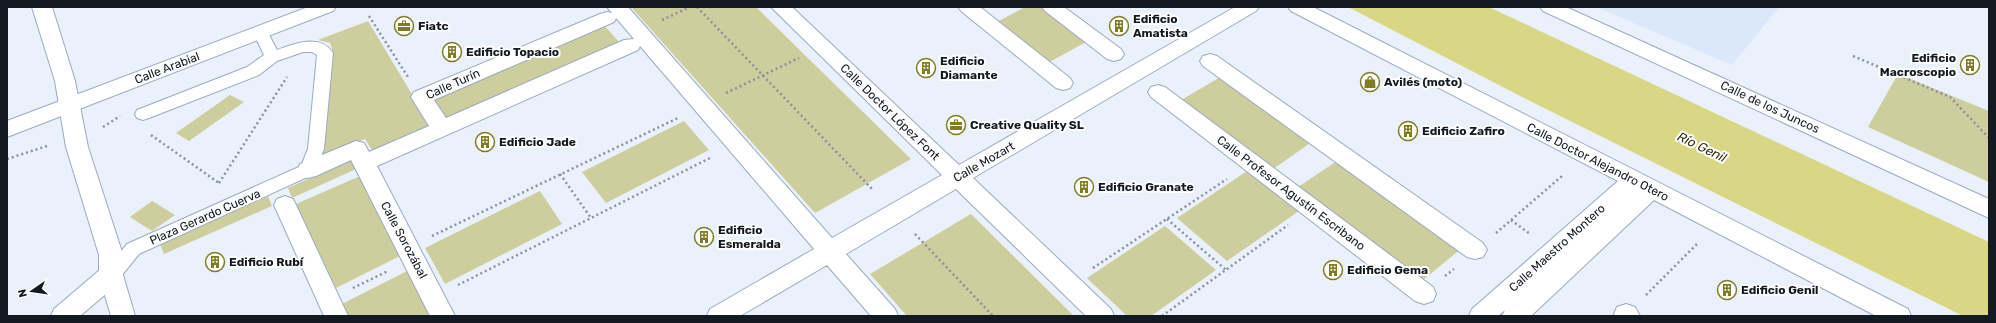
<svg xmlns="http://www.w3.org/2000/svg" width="1996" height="323" viewBox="0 0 1996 323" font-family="Rubik,sans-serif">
	<rect width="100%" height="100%" fill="#eaf1fb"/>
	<path fill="#dbe7fa" d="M1596 7H1779L1732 65Z"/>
	<g fill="#cecd9d">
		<path d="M631 7H756L911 159 815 213Z"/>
		<path d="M1025 7H1041L1086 42 1046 64 995 23Z"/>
		<path d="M368 21 431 126 373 152 365 139 322 158 332 49 330 43 318 40Z"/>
		<path d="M602 23 620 43 445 121 430 97Z"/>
		<path d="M1898 74 1989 111V182L1868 127Z"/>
		<path d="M1222 76 1313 141 1269 172 1178 102Z"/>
		<path d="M230 95 244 102 189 141 176 133Z"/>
		<path d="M684 121 709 150 606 203 582 172Z"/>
		<path d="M1340 159 1462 248 1418 284 1295 189Z"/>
		<path d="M350 160 356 169 292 198 288 188Z"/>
		<path d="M1247 171 1299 211 1227 261 1177 218Z"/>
		<path d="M360 176 402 255 336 288 296 204Z"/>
		<path d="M540 191 562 224 445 284 425 248Z"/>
		<path d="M268 196 272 206 164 254 160 244Z"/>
		<path d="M152 201 175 215 152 231 130 217Z"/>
		<path d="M971 214 1070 312 1074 316H907L870 274Z"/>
		<path d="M1165 226 1216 270 1151 316H1127L1087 278Z"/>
		<path d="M409 270 434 316H348L342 304Z"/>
	</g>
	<path fill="#d9d685" d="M1348 7H1489L1989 242V316H1963L1532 102Z"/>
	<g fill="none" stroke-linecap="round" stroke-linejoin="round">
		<g stroke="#99aac0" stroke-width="2">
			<path id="lane" d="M261 27 266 29 277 50C294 44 320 33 333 53L324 149 314 174 139 254 118 280 111 282 104 280 102 275 127 244 301 166 308 149 317 55 312 52H303L277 61 259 75 149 118 143 120 137 118 135 114 137 110 247 67 264 55 253 32 256 29Z"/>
		</g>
		<g stroke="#99aac0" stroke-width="2">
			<g id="street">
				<path d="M607 7H628L832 238 942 175 771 7H792L959 165 1235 7H1259L1256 11 973 178 1111 309 1114 316H1086L956 189 846 254 895 309 898 316H871L827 265 740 316H707L710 309 814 249 640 46 638 50 377 166 455 316H430L351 160 316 176 308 178 300 176 297 170 300 164 356 141 364 143 369 152 429 126 411 97 414 92 600 14 607 12 612 13ZM616 18 634 39 624 40 446 118 434 100 614 22Z"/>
				<path d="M958 7H980L1070 78 1073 83 1070 88 1063 90 1056 88 961 11Z"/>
				<path d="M1042 7H1064L1121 49 1124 54 1121 59 1114 61 1107 59 1045 11Z"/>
				<path d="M1210 54 1217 56 1483 243 1487 250 1483 257 1475 259 1467 257 1203 66 1200 61 1203 56Z"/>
				<path d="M1158 85 1165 87 1433 287 1436 294 1433 301 1424 304 1415 301 1151 97 1148 92 1151 87Z"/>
				<path d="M285 196 293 199 296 205 348 316H324L274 205 277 199Z"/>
				<path d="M111 265 120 268 123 275 120 282 80 316H51L54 309 102 268Z"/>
				<path d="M1626 304 1635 307 1640 316H1615L1614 314 1617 307Z"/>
			</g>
		</g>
		<g stroke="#99aac0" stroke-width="2">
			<g id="secondary">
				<path d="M32 7H52L75 81 88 147 123 255V275L135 316H111L99 275V255L66 147 55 81Z"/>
				<path d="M1288 7H1313L1908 309 1911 316H1876L1654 200 1531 316H1502L1505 310 1498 316H1469L1472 309 1618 181 1291 11Z"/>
				<path d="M1540 7H1566L1989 199V218L1543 11Z"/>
			</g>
		</g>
		<g stroke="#99aac0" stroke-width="2">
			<path id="primary" d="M308 7H336L333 11 7 137V121Z"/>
		</g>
		<g stroke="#8a919a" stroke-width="2.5" stroke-dasharray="2 3" stroke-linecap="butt">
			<path d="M697 7 873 190"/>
			<path d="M369 16 408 77"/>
			<path d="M662 20 690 7"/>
			<path d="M1853 56 1950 97 1989 138"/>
			<path d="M726 93 799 58"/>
			<path d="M103 127 120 116"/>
			<path d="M151 135 219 183"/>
			<path d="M7 159 47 146"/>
			<path d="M560 174 591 218"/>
			<path d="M219 183 287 77"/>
			<path d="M1167 219 1226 270"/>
			<path d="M1511 220 1530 234"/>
			<path d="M1496 233 1562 176"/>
			<path d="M915 234 993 316"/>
			<path d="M432 236 678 118"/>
			<path d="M1093 268 1227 179"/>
			<path d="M1445 276 1454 269"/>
			<path d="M458 285 712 157"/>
			<path d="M353 288 388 271"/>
			<path d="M1646 295 1698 243"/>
			<path d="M1162 316 1288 225"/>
		</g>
		<use href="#lane" fill="#fff" fill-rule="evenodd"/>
		<use href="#street" fill="#fff" fill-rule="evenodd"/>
		<use href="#secondary" fill="#fff" fill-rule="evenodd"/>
		<use href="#primary" fill="#fff" fill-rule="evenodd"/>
	</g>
	<defs>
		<g id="office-ring" transform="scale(1)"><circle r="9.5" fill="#fefefe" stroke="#807c23" stroke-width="1.5"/><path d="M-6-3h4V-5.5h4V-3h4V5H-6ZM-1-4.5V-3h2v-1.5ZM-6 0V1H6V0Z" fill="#807c23"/></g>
		<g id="building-ring" transform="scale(1)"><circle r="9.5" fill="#fefefe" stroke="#807c23" stroke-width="1.5"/><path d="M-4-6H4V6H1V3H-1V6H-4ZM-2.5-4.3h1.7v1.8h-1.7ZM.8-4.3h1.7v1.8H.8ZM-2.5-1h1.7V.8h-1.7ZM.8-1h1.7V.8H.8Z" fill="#807c23"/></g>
		<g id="shop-ring" transform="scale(1)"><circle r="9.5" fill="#fefefe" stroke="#807c23" stroke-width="1.5"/><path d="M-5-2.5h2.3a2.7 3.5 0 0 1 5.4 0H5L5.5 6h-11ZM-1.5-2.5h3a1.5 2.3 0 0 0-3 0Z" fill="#807c23"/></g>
	</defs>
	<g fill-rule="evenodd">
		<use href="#office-ring" x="404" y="26"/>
		<use href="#building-ring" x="1119" y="26"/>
		<use href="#building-ring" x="452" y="52"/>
		<use href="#building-ring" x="1970" y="65"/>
		<use href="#building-ring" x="926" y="68"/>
		<use href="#shop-ring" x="1370" y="82"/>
		<use href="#office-ring" x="956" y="125"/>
		<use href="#building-ring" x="1408" y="131"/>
		<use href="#building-ring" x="485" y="142"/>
		<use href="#building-ring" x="1084" y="187"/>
		<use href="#building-ring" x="704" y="237"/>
		<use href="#building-ring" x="215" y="262"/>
		<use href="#building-ring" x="1333" y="270"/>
		<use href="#building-ring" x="1727" y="290"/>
	</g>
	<g text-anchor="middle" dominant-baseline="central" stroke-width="4" stroke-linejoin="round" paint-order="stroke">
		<g font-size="12" font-weight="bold" fill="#141a22" stroke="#fefefe" text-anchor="start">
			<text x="1133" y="19">Edificio<tspan x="1133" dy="14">Amatista</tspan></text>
			<text x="418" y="26">Fiatc</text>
			<text x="466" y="52">Edificio Topacio</text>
			<text x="1956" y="58" text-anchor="end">Edificio<tspan x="1956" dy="14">Macroscopio</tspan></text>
			<text x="940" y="61">Edificio<tspan x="940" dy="14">Diamante</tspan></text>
			<text x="1384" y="82">Avilés (moto)</text>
			<text x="970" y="125">Creative Quality SL</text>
			<text x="1422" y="131">Edificio Zafiro</text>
			<text x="499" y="142">Edificio Jade</text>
			<text x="1098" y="187">Edificio Granate</text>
			<text x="718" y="230">Edificio<tspan x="718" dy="14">Esmeralda</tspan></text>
			<text x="229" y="262">Edificio Rubí</text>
			<text x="1347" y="270">Edificio Gema</text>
			<text x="1741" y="290">Edificio Genil</text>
		</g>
		<g font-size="12" fill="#141a22" stroke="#fefefe">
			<text transform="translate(167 68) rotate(-21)">Calle Arabial</text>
			<text transform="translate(453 84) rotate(-24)">Calle Turín</text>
			<text transform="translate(1770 107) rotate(25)">Calle de los Juncos</text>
			<text transform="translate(890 112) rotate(44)">Calle Doctor López Font</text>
			<text transform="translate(984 162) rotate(-30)">Calle Mozart</text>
			<text transform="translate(1598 162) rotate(27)">Calle Doctor Alejandro Otero</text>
			<text transform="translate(1291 193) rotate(37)">Calle Profesor Agustín Escribano</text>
			<text transform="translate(205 217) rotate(-24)">Plaza Gerardo Cuerva</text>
			<text transform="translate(404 240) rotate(62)">Calle Sorozábal</text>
			<text transform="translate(1557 248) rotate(-42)">Calle Maestro Montero</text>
		</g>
		<g font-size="13" font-style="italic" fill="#32300c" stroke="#fefefe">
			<text transform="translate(1702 147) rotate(26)">Río Genil</text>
		</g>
	</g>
	<rect width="1996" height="323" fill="none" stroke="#141a22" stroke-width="16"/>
	<g transform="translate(32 291) rotate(257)" stroke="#fefefe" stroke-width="3" paint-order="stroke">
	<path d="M0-3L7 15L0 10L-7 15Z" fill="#141a22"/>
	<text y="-6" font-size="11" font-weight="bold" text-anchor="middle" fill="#141a22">N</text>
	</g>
</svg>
